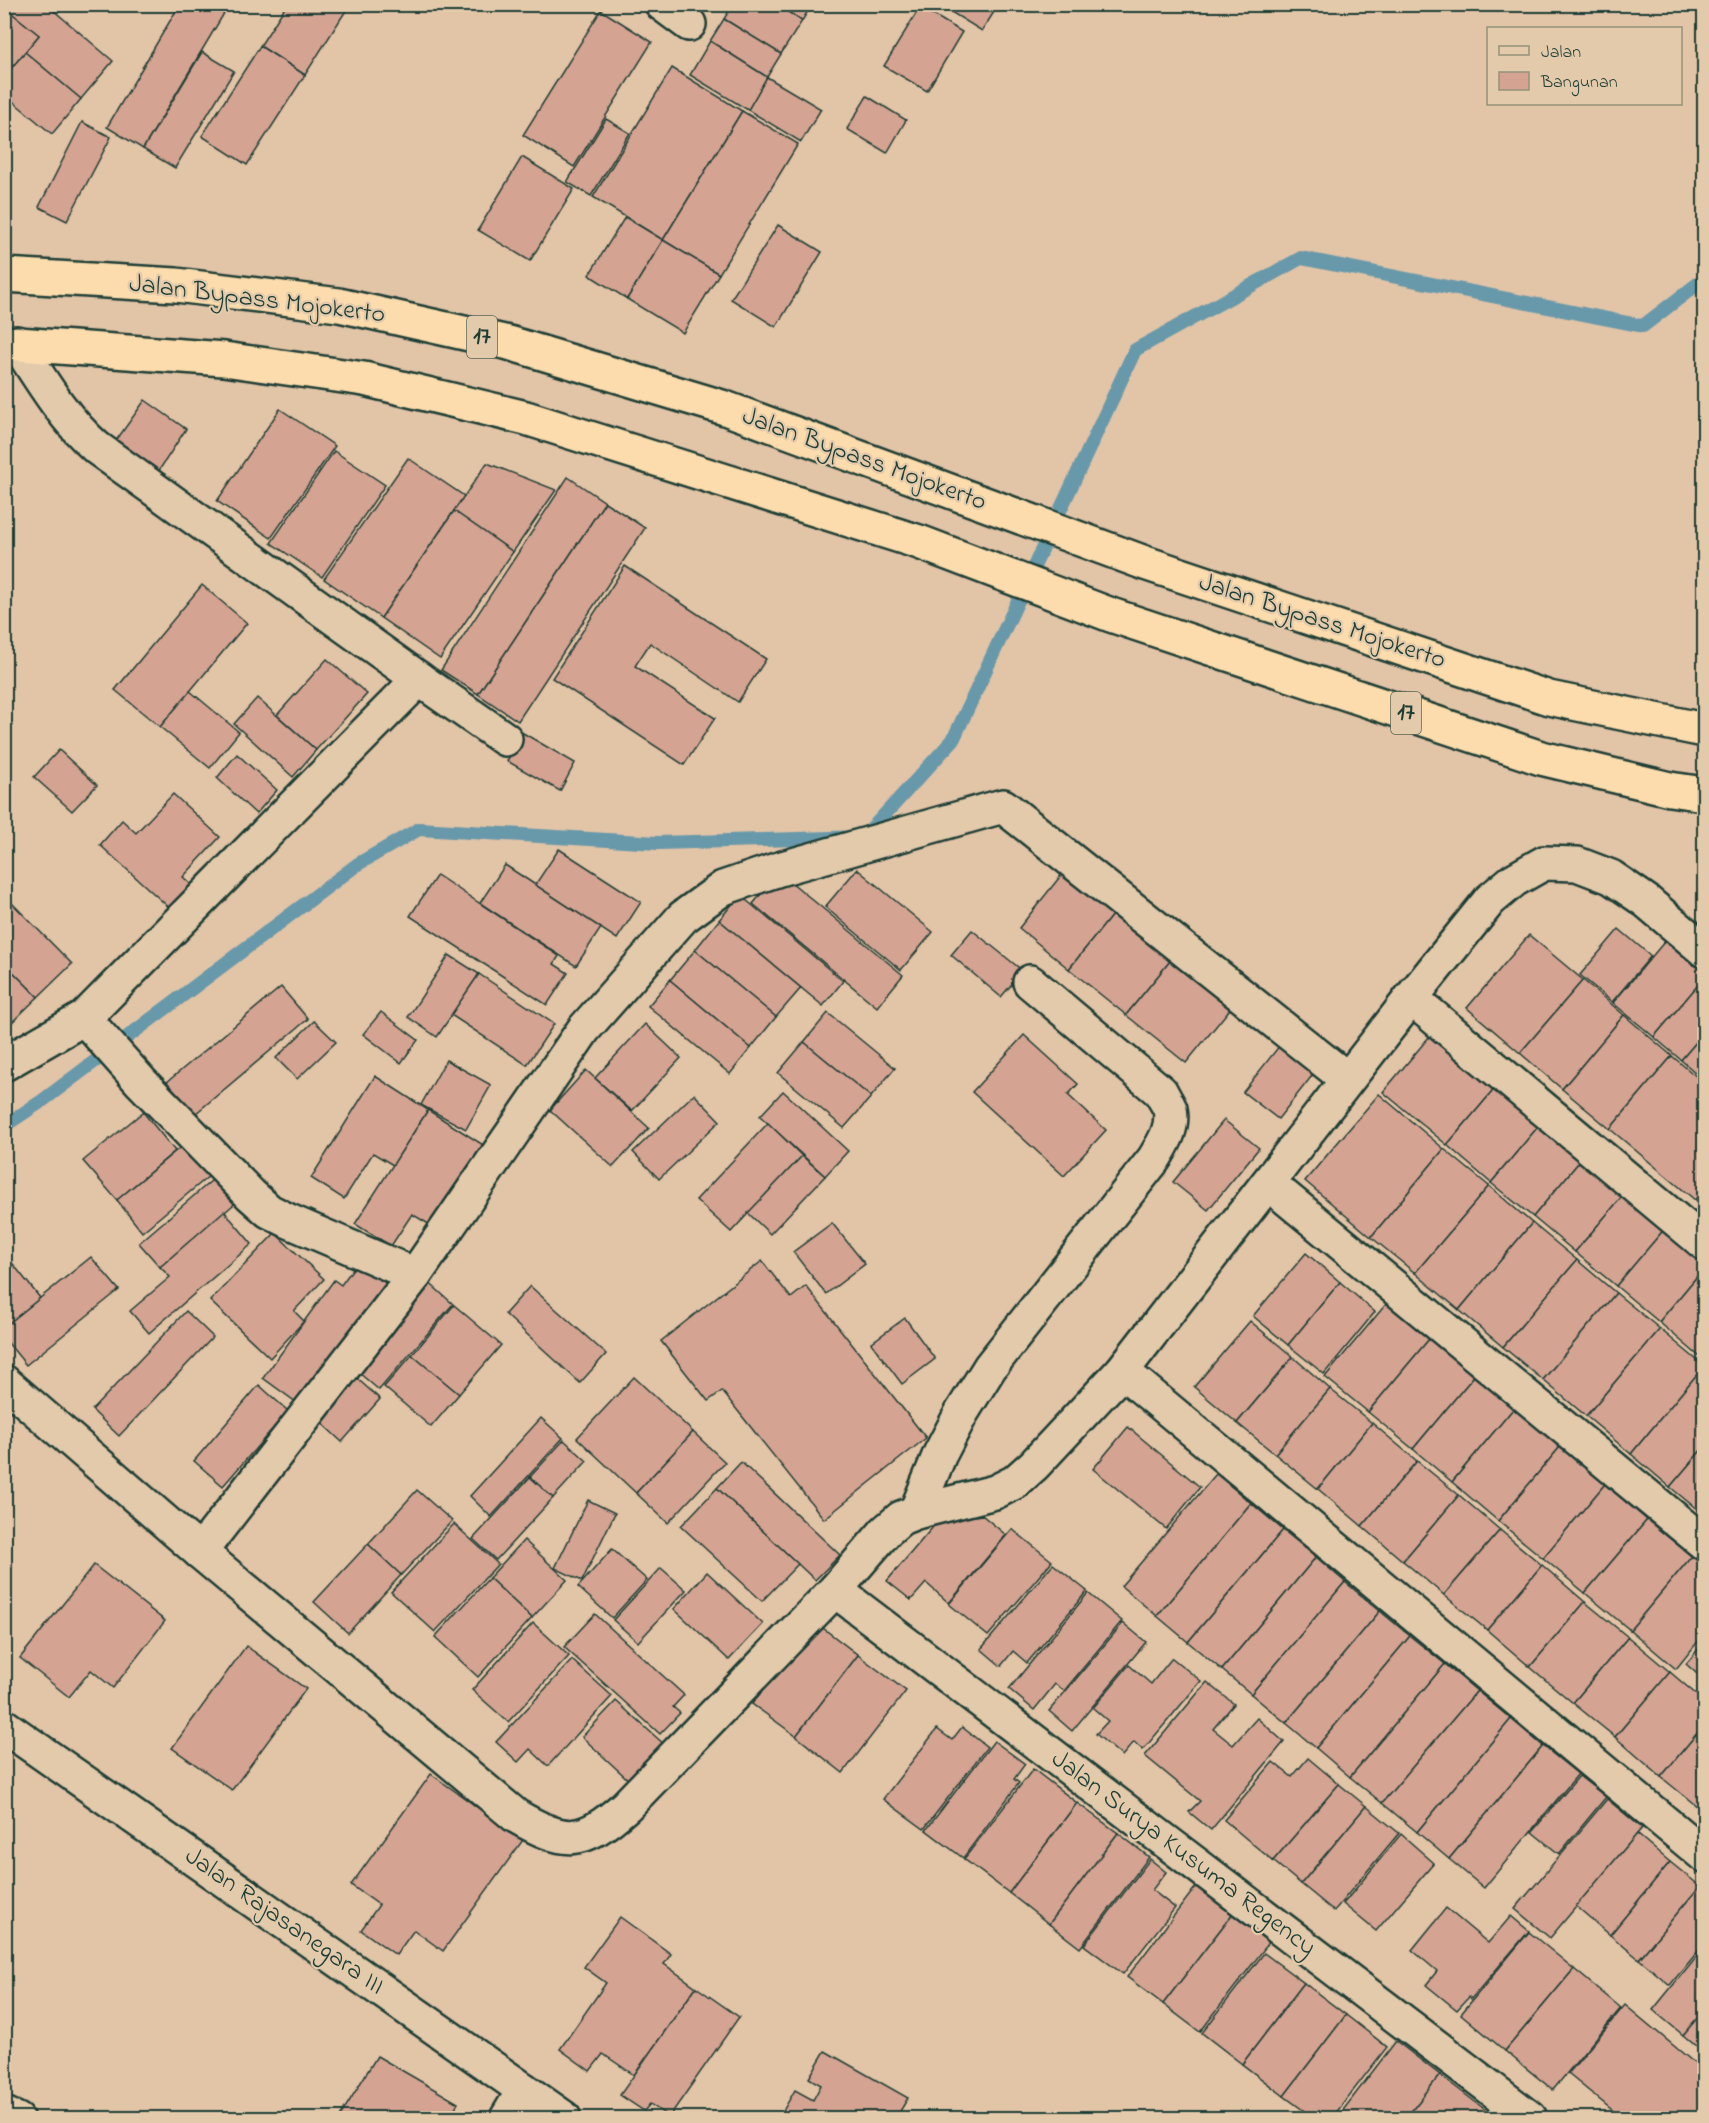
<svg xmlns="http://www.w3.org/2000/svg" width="1709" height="2123" viewBox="0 0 1709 2123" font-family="'Indie Flower',sans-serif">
	<rect width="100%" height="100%" fill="#e2c4a7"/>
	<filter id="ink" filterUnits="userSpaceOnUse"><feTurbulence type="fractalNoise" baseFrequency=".0167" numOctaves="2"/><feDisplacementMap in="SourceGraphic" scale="12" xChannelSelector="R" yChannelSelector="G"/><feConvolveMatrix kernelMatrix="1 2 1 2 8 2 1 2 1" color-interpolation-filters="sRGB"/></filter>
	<g filter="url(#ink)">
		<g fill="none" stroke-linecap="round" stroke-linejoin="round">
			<path stroke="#6899aa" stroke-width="14" d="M4 1126 42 1101 358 864 419 829 658 843 864 837 953 740 1135 350 1301 258 1643 326 1704 279"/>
		</g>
		<g fill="#d5a392" stroke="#1f3d34" stroke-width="1.5">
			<path d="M4 4H46L113 61 81 99 25 52 39 35 4 7Z"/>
			<path d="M180 4H217L226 10 143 149 107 127Z"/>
			<path d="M287 4H340L347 9 305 75 260 46Z"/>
			<path d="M733 4H776L802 21 781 54 724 19Z"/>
			<path d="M776 4H812L802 21Z"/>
			<path d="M938 4H999L982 31Z"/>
			<path d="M4 7 39 35 4 77Z"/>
			<path d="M920 7 962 32 927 91 884 66Z"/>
			<path d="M601 10 652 42 574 167 523 135Z"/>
			<path d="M724 19 781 54 767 77 710 41Z"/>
			<path d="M710 41 767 77 748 110 690 75Z"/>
			<path d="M260 46 305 75 247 165 202 136Z"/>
			<path d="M25 52 81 99 52 134 4 94V77Z"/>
			<path d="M202 52 234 71 175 168 143 149Z"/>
			<path d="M672 68 742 111 663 240 593 197Z"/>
			<path d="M767 77 821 109 801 142 748 110Z"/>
			<path d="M867 96 906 120 887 153 847 129Z"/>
			<path d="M742 111 798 144 719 274 663 240Z"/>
			<path d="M606 119 630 133 591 196 567 182Z"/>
			<path d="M82 122 111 137 67 221 39 207Z"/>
			<path d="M522 157 574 189 530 261 478 230Z"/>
			<path d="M625 217 663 240 627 299 589 275Z"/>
			<path d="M778 225 822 252 776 327 731 299Z"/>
			<path d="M663 240 719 274 683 333 627 299Z"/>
			<path d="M145 400 186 429 158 472 115 442Z"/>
			<path d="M280 409 335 446 271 538 217 501Z"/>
			<path d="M334 451 385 485 322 577 271 543Z"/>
			<path d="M408 458 464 496 381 618 324 579Z"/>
			<path d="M487 463 556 490 513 552 454 511Z"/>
			<path d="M568 477 605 502 478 694 441 670Z"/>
			<path d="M605 502 645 528 518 721 478 694Z"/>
			<path d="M454 511 513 552 440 659 381 618Z"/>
			<path d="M625 566 766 659 738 702 650 643 635 666 715 718 684 765 552 678Z"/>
			<path d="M202 585 247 623 160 727 115 690Z"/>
			<path d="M327 659 367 694 316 750 277 715Z"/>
			<path d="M190 691 239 732 210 768 160 727Z"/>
			<path d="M257 698 316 750 293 777 234 724Z"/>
			<path d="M523 733 575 763 560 791 507 761Z"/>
			<path d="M59 750 97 785 72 811 34 777Z"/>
			<path d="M237 754 277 790 256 814 217 778Z"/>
			<path d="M173 794 220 837 183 877 195 888 174 912 100 845 122 820 136 833Z"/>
			<path d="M559 849 641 902 617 939 535 885Z"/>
			<path d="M505 865 601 928 576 966 480 903Z"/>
			<path d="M1067 868 1117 909 1069 969 1019 928Z"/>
			<path d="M857 869 933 932 901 970 825 907Z"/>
			<path d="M779 872 903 975 877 1007 753 904Z"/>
			<path d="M437 875 559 956 554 964 568 973 547 1005 410 916Z"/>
			<path d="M4 895 72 964 38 997 4 963Z"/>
			<path d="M740 895 843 981 823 1006 719 920Z"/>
			<path d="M1117 909 1175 955 1126 1015 1069 969Z"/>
			<path d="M719 920 801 988 776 1017 695 950Z"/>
			<path d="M1619 929 1651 956 1612 1002 1580 975Z"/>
			<path d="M972 930 1023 971 1001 997 951 955Z"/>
			<path d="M1529 935 1583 980 1520 1053 1467 1008Z"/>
			<path d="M1670 935 1704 963V978L1654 1037 1613 1003Z"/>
			<path d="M695 950 776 1017 751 1048 670 980Z"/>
			<path d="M449 955 479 974 437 1037 408 1017Z"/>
			<path d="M1175 955 1234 1004 1186 1063 1126 1015Z"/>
			<path d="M4 963 38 997 4 1030Z"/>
			<path d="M479 974 554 1024 527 1065 451 1015Z"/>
			<path d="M1704 978V1033L1681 1060 1654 1037Z"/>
			<path d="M670 980 751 1048 730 1074 648 1006Z"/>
			<path d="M1583 980 1624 1015 1562 1089 1520 1053Z"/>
			<path d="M281 987 308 1019 195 1114 167 1082Z"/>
			<path d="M381 1012 418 1040 401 1063 363 1034Z"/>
			<path d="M828 1013 895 1068 871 1097 804 1042Z"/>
			<path d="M1624 1015 1672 1056 1610 1129 1562 1089Z"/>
			<path d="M314 1021 336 1042 297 1079 276 1058Z"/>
			<path d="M645 1024 681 1058 632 1111 595 1078Z"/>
			<path d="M1434 1031 1498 1085 1447 1145 1383 1092Z"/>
			<path d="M1704 1033V1080L1681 1060Z"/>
			<path d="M1024 1035 1078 1084 1068 1095 1106 1130 1064 1176 972 1092Z"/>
			<path d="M1284 1040 1319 1067 1278 1119 1243 1092Z"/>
			<path d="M804 1042 871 1097 844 1128 778 1073Z"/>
			<path d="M1672 1056 1704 1083V1189L1695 1200 1610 1129Z"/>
			<path d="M446 1060 491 1085 466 1129 421 1105Z"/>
			<path d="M586 1070 649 1128 613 1167 550 1110Z"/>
			<path d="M375 1076 428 1110 393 1165 373 1153 344 1199 311 1178Z"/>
			<path d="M1498 1085 1542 1122 1491 1183 1447 1145Z"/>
			<path d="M783 1091 848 1151 825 1176 760 1116Z"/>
			<path d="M694 1094 720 1121 659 1179 633 1152Z"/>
			<path d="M1379 1094 1444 1149 1371 1237 1305 1181Z"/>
			<path d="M428 1110 488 1148 437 1229 412 1214 391 1246 355 1224Z"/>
			<path d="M143 1112 175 1151 117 1200 83 1161Z"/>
			<path d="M1224 1120 1259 1148 1208 1210 1173 1182Z"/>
			<path d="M1542 1122 1584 1156 1533 1217 1491 1183Z"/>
			<path d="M768 1123 802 1156 731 1232 696 1200Z"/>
			<path d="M189 1140 215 1171 142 1232 117 1200Z"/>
			<path d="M1444 1149 1489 1186 1415 1273 1371 1237Z"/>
			<path d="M802 1156 825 1176 770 1234 748 1213Z"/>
			<path d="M1584 1156 1626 1192 1575 1252 1533 1217Z"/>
			<path d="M218 1175 239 1200 160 1267 139 1243Z"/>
			<path d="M1489 1186 1532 1223 1459 1310 1415 1273Z"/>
			<path d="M1704 1189V1208L1695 1200Z"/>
			<path d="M1626 1192 1667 1226 1616 1286 1575 1252Z"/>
			<path d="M224 1211 252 1244 149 1333 130 1311 170 1277 160 1267Z"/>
			<path d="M832 1223 865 1264 826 1294 793 1252Z"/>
			<path d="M1532 1223 1577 1260 1503 1347 1459 1310Z"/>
			<path d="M1667 1226 1704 1257V1268L1659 1322 1616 1286Z"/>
			<path d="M275 1233 324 1279 294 1311 304 1321 270 1358 210 1301Z"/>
			<path d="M1306 1253 1340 1282 1288 1345 1253 1316Z"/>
			<path d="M91 1257 119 1290 26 1365 4 1338V1327Z"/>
			<path d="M1577 1260 1616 1293 1543 1380 1503 1347Z"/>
			<path d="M762 1261 791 1298 806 1286 926 1438 824 1519 722 1391 708 1401 661 1341Z"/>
			<path d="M357 1263 388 1285 300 1405 263 1378 334 1280 341 1285Z"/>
			<path d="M13 1264 40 1298 4 1327V1271Z"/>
			<path d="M1704 1268V1354L1701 1358 1659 1322Z"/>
			<path d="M425 1279 453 1304 379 1390 351 1366Z"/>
			<path d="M1340 1282 1375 1312 1324 1374 1288 1345Z"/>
			<path d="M530 1286 606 1354 580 1383 505 1314Z"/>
			<path d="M1616 1293 1660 1329 1586 1416 1543 1380Z"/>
			<path d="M1387 1303 1430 1338 1368 1412 1325 1377Z"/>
			<path d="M454 1305 501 1345 459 1394 412 1355Z"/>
			<path d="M186 1311 213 1337 119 1436 92 1410Z"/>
			<path d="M905 1318 935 1359 902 1384 871 1343Z"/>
			<path d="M1250 1321 1293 1357 1237 1423 1194 1387Z"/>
			<path d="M1660 1329 1704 1366 1631 1454 1586 1416Z"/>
			<path d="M1430 1338 1474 1376 1413 1449 1368 1412Z"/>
			<path d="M412 1355 459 1394 431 1427 384 1387Z"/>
			<path d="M1293 1357 1330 1389 1275 1454 1237 1423Z"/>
			<path d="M1704 1366V1447L1670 1487 1631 1454Z"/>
			<path d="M352 1374 380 1399 342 1442 315 1417Z"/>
			<path d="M1474 1376 1514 1408 1452 1482 1413 1449Z"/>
			<path d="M634 1377 693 1432 636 1493 577 1438Z"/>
			<path d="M259 1385 288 1411 223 1486 194 1461Z"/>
			<path d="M1330 1389 1372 1423 1318 1489 1275 1454Z"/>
			<path d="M1514 1408 1560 1447 1498 1521 1452 1482Z"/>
			<path d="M541 1418 563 1438 491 1517 470 1496Z"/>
			<path d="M1372 1423 1417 1461 1362 1526 1318 1489Z"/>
			<path d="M1128 1427 1200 1487 1166 1529 1093 1469Z"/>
			<path d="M693 1432 725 1462 668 1523 636 1493Z"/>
			<path d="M564 1440 587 1461 553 1498 530 1477Z"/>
			<path d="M1560 1447 1605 1484 1543 1558 1498 1521Z"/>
			<path d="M1704 1447V1515L1670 1487Z"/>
			<path d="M1417 1461 1459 1495 1403 1561 1362 1526Z"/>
			<path d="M741 1462 840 1555 815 1580 717 1488Z"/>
			<path d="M1216 1474 1251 1503 1157 1616 1121 1586Z"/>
			<path d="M530 1477 553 1498 496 1560 473 1539Z"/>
			<path d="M1605 1484 1647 1520 1585 1593 1543 1558Z"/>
			<path d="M717 1488 798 1564 762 1601 681 1526Z"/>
			<path d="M417 1490 452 1521 401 1575 368 1544Z"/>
			<path d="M1459 1495 1500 1530 1444 1595 1403 1561Z"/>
			<path d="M588 1500 615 1513 582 1581 555 1568Z"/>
			<path d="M1251 1503 1283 1530 1188 1642 1157 1616Z"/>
			<path d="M982 1515 1006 1535 949 1603 926 1583 911 1600 887 1581 938 1521Z"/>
			<path d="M1647 1520 1692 1556 1630 1630 1585 1593Z"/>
			<path d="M454 1524 498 1564 435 1632 391 1592Z"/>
			<path d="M1012 1529 1052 1561 988 1636 949 1604Z"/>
			<path d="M1283 1530 1316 1557 1222 1670 1188 1642Z"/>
			<path d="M1500 1530 1542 1565 1487 1630 1444 1595Z"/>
			<path d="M524 1540 567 1580 532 1618 489 1578Z"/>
			<path d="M368 1544 401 1575 348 1633 314 1602Z"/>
			<path d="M612 1549 647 1580 612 1618 578 1587Z"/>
			<path d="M1692 1556 1704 1567V1634L1676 1669 1630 1630Z"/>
			<path d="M1316 1557 1345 1582 1251 1694 1222 1670Z"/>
			<path d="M1053 1564 1087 1591 1027 1663 1013 1651 1001 1666 981 1649Z"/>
			<path d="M94 1565 165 1621 113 1688 91 1670 69 1697 20 1658Z"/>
			<path d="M1542 1565 1585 1602 1530 1667 1487 1630Z"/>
			<path d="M661 1568 686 1590 638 1642 613 1620Z"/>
			<path d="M707 1572 763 1624 729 1660 674 1609Z"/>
			<path d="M489 1578 532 1618 478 1677 435 1637Z"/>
			<path d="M1345 1582 1380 1611 1286 1723 1251 1694Z"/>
			<path d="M1088 1593 1122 1621 1064 1691 1055 1684 1034 1710 1009 1689Z"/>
			<path d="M1585 1602 1628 1637 1573 1703 1530 1667Z"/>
			<path d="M1380 1611 1410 1636 1316 1748 1286 1723Z"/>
			<path d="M595 1614 684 1695 673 1707 680 1713 660 1734 564 1647Z"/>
			<path d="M815 1622 858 1655 796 1736 752 1704Z"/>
			<path d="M533 1623 569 1656 508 1722 472 1690Z"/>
			<path d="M1123 1623 1146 1642 1072 1731 1049 1711Z"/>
			<path d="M1410 1636 1445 1664 1350 1777 1316 1748Z"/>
			<path d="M1628 1637 1670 1672 1615 1737 1573 1703Z"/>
			<path d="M1704 1642V1680L1686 1664Z"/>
			<path d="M246 1646 306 1689 232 1790 172 1748Z"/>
			<path d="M858 1655 906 1691 843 1773 796 1736Z"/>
			<path d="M1172 1658 1201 1681 1143 1750 1134 1742 1122 1756 1096 1734 1108 1721 1093 1708 1129 1665 1151 1684Z"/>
			<path d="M572 1660 612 1696 548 1766 530 1749 518 1762 496 1742Z"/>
			<path d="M1445 1664 1477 1691 1382 1803 1350 1777Z"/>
			<path d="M1670 1672 1704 1701V1725L1661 1777 1615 1737Z"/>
			<path d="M1207 1682 1234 1704 1213 1729 1233 1745 1257 1718 1284 1742 1211 1830 1189 1812 1200 1801 1145 1756Z"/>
			<path d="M1477 1691 1511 1719 1417 1832 1382 1803Z"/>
			<path d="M616 1701 666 1746 632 1783 582 1737Z"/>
			<path d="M1511 1719 1543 1746 1449 1859 1417 1832Z"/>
			<path d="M1704 1725V1812L1661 1777Z"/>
			<path d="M962 1727 987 1747 924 1829 883 1799 937 1729 952 1740Z"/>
			<path d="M994 1741 1025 1764 1014 1779 1019 1783 963 1858 926 1830Z"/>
			<path d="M1543 1746 1578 1774 1484 1888 1449 1859Z"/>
			<path d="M1308 1758 1339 1784 1273 1861 1224 1820 1273 1762 1292 1777Z"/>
			<path d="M1033 1769 1077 1803 1009 1893 964 1859Z"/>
			<path d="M431 1774 523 1840 443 1951 414 1930 396 1955 361 1930 379 1905 351 1885Z"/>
			<path d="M1579 1776 1606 1797 1559 1854 1532 1832Z"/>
			<path d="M1339 1784 1366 1806 1301 1884 1273 1861Z"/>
			<path d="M1607 1799 1642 1828 1550 1938 1515 1909Z"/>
			<path d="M1077 1803 1118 1833 1049 1924 1009 1893Z"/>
			<path d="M1366 1806 1399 1833 1334 1911 1301 1884Z"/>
			<path d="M1118 1833 1149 1857 1080 1948 1049 1924Z"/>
			<path d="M1401 1834 1434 1863 1376 1931 1343 1904Z"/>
			<path d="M1637 1834 1670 1862 1610 1935 1576 1906Z"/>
			<path d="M1150 1859 1166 1872 1152 1890 1175 1908 1123 1974 1084 1945Z"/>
			<path d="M1670 1862 1700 1886 1639 1959 1610 1935Z"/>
			<path d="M1198 1884 1234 1912 1163 2004 1127 1977Z"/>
			<path d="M1700 1886 1704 1890V1944L1670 1985 1639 1959Z"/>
			<path d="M1446 1908 1488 1943 1511 1916 1529 1931 1471 1999 1469 1997 1457 2010 1426 1985 1437 1971 1412 1950Z"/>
			<path d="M1234 1912 1271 1940 1200 2032 1163 2004Z"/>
			<path d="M620 1917 671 1954 664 1964 696 1987 634 2075 603 2054 590 2071 560 2049 606 1983 584 1967Z"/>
			<path d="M1529 1932 1574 1969 1505 2051 1461 2014Z"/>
			<path d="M1704 1947V2010L1683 2035 1653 2010Z"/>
			<path d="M1264 1953 1304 1983 1242 2064 1202 2033Z"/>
			<path d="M1574 1969 1621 2008 1553 2090 1505 2051Z"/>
			<path d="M1304 1983 1346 2015 1284 2096 1242 2064Z"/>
			<path d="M696 1987 739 2017 669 2117 650 2104 644 2111 620 2095Z"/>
			<path d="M1625 2005 1704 2071V2118H1622L1568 2074Z"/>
			<path d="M1704 2010V2053L1683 2035Z"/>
			<path d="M1346 2015 1387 2047 1332 2118H1314L1284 2096Z"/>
			<path d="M1396 2041 1440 2075 1406 2118H1337Z"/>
			<path d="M825 2051 908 2098 896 2118H779L795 2090 813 2100 821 2085 809 2078Z"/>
			<path d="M377 2056 458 2103 449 2118H339Z"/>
			<path d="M1440 2075 1487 2111 1481 2118H1406Z"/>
		</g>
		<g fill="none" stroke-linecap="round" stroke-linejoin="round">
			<g stroke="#1f3d34" stroke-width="33">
				<path id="service" d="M4 2111 19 2118"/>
			</g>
			<g stroke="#1f3d34" stroke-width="38">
				<g id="minor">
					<path d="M662 4 689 24"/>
					<path d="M419 679 505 739"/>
					<path d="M1411 998 1704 1243"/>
					<path d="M84 1018 141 1082 251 1195 269 1211 289 1221 415 1275"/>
					<path d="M4 1064 84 1018 419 679 97 448C63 418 41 380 17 343"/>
					<path d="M1268 1183 1704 1543"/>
					<path d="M1122 1371 1704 1855"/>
					<path d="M4 1382 200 1552 516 1816C566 1845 582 1845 626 1806L835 1590 886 1531 901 1518 916 1512 995 1492 1015 1482 1034 1465 1122 1371 1411 998 1490 900 1514 880 1544 863 1577 864 1611 877 1646 901 1704 950"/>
					<path d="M916 1512 940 1454 962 1412 990 1367 1154 1159C1163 1144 1174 1128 1170 1109 1168 1104 1163 1097 1161 1092L1030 982"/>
					<path d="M200 1552 415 1275 584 1029 683 917 723 888 779 869 1003 806 1347 1079"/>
					<path d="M835 1590 1530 2118"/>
					<path d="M4 1726 564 2118"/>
					<path d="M507 2118 524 2090"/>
				</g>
			</g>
			<g stroke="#1f3d34" stroke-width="38">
				<g id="trunk">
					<path d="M4 275 176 285 339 305 509 343 725 408 1145 563 1549 698 1704 730"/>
					<path d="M4 343 224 359 364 379 526 418 919 542 1111 615 1541 758 1670 789 1704 794"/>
				</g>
			</g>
			<use href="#service" stroke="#e2caab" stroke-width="28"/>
			<use href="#minor" stroke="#e2caab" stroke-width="33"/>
			<use href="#trunk" stroke="#fcdcac" stroke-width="33"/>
		</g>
	</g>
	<g text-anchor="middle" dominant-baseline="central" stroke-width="4.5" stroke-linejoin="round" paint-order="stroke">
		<g fill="#e2caab" stroke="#5a6758" stroke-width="1.5">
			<rect x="467" y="316" width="30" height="42" rx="4.5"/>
			<rect x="1391" y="692" width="30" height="42" rx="4.5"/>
		</g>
		<g font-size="24" font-weight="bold" fill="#1f3d34">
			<text x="482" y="337">17</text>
			<text x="1406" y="713">17</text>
		</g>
		<g font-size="26" fill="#1f3d34" stroke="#e2caab">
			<text transform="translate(257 300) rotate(7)">Jalan Bypass Mojokerto</text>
			<text transform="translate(864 460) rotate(20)">Jalan Bypass Mojokerto</text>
			<text transform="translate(1322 622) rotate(18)">Jalan Bypass Mojokerto</text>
			<text transform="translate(1183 1854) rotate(37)">Jalan Surya Kusuma Regency</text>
			<text transform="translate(284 1922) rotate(35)">Jalan Rajasanegara III</text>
		</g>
	</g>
	<rect width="1709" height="2123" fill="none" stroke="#e2caab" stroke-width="24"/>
	<rect x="12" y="12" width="1685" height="2099" fill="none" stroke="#1f3d34" stroke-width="2" filter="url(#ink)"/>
	<rect x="1487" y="27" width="195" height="78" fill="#e2caab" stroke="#94927b" stroke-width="1.5"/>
	<rect x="1499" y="46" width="30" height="9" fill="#e2caab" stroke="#94927b" stroke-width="1.5"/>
	<text x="1541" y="57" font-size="18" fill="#1f3d34">Jalan</text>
	<rect x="1499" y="72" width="30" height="18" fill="#d5a392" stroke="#94927b" stroke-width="1.5"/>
	<text x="1541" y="87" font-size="18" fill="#1f3d34">Bangunan</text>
</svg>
